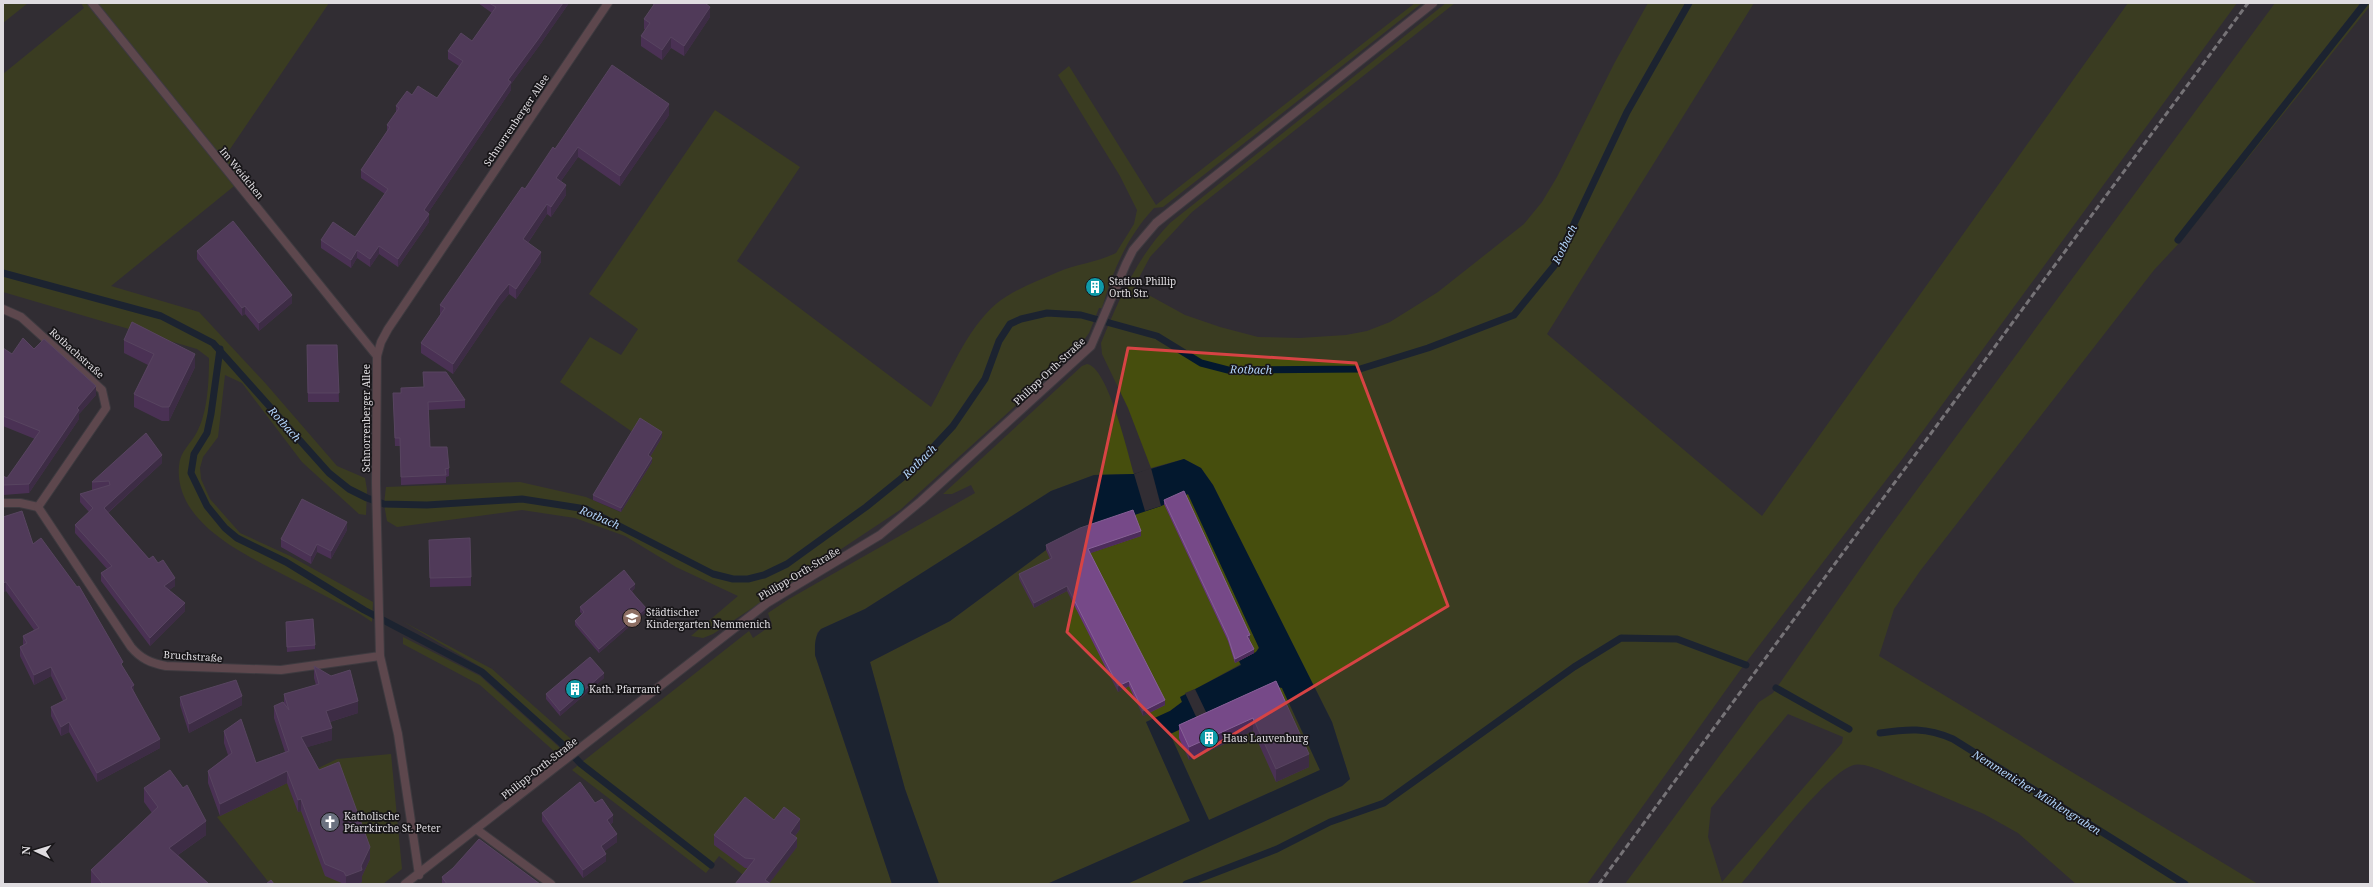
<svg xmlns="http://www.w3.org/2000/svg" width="2373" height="887" viewBox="0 0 2373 887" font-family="'Noto Serif',serif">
	<rect width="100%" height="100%" fill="#312d33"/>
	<g fill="#464e0d" fill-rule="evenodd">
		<path d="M3 3H28L3 23Z"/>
		<path d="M81 3H329L226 155 244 178 111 286 199 312 266 384 337 466 365 478 367 490 366 515 359 514 302 462 242 383 225 375 218 437 203 457 200 468 201 479 210 499 240 533 290 556 373 602 372 622 360 614C337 602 314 590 290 578 248 556 174 524 179 466 180 451 191 444 197 432 208 412 209 380 209 358L197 349 3 292V74L84 8Z"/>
		<path d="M1415 3H1422L1163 207 1154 208C1127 237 1113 270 1102 308H1099L1089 333 1076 351 900 510 713 634 703 638 691 636 738 596 676 567 625 536 575 518 522 510 397 527 387 521 384 504 386 487 520 482 586 497 620 512 634 433 560 382 590 337 621 355 638 329 589 294 715 110 800 167 737 261 931 407C950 373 966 330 996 304 1013 290 1037 281 1058 272 1077 264 1098 262 1116 253L1134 224 1137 210 1120 176 1058 75 1069 66 1156 205Z"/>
		<path d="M1446 3H1455L1192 212 1150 257 1134 287 1185 315 1220 327 1258 337 1300 338 1346 335 1367 331 1390 322 1438 292 1524 224 1542 202 1557 177 1615 62 1648 3H1754L1547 334 1762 516 2128 3H2237L1903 458 1741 669 1587 884H1127L1342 786 1350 779 1332 722 1213 485 1201 468 1184 459 1151 468 1128 408 1102 354 1101 343C1118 302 1136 258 1170 223Z"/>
		<path d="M2275 3H2370V6L2182 240 2154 270 1920 571 1894 609 1879 656 2258 884H2076L2018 833 1984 814 1880 770C1871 767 1861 762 1851 766 1822 778 1764 857 1741 884H1625L1759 702 1773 693 1880 540ZM1788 714 1843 737 1842 743 1722 882 1708 837 1711 808Z"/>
		<path d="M1087 364C1108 367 1128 454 1134 474L1094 475 1051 491 865 609 821 629 817 633 815 655 892 884H771L742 874 719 856 706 873 572 770 749 631 753 638 772 625 768 613 789 599 975 493 971 485 952 494H943L1082 366Z"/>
		<path d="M1188 494 1259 647 1256 652 1239 662 1241 664 1181 697 1182 702 1170 711 1146 722 1190 821 1047 884H939L905 789 870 662 950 621 1046 550 1078 534 1161 506Z"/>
		<path d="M402 621 492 669 571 739 566 743 484 669Z"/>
		<path d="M403 637 480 676 560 748 555 752 480 685 403 644Z"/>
		<path d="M1275 686 1282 688 1320 770 1209 820 1170 734Z"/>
		<path d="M391 754 402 869 383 884H270L217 817 337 759Z"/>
	</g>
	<path fill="#03182e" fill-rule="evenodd" d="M1184 459 1201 468 1213 485 1332 722 1350 779 1342 786 1127 884H1047L1190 821 1146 722 1170 711 1182 702 1180 697 1241 665 1239 661 1256 652 1259 648 1188 494 1161 506 1078 534 1046 550 950 621 870 662 905 789 939 884H892L815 655C815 645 814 637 821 629L865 609 1051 491 1094 475 1134 474ZM1275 686 1282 688 1320 770 1209 820 1170 734Z"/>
	<g fill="#312d33">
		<path d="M1151 468 1161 506 1145 511 1134 474Z"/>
		<path d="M1195 689 1208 716 1198 721 1185 693Z"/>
	</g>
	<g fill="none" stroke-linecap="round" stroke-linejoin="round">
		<g stroke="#03182e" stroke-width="7">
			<path d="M2178 240 2365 3"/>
			<path d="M3 273 161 316 213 343 329 473 349 489 367 498 384 504 427 505 522 499 586 509 713 574 733 579H748L764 575 787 564 866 507 913 469 953 426 985 379 999 341 1010 324 1021 319 1047 313 1081 315 1157 336 1201 363 1228 370 1360 369 1428 348 1514 315 1554 266 1627 112 1689 3"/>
			<path d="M220 349 211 414 207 433 194 454 191 473 207 506 225 528 237 538 286 562 364 610 482 672 561 743 581 764 711 865"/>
			<path d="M1776 688 1849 729"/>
			<path d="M1880 733C1907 729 1926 727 1953 739L2185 884"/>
			<path d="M1186 884 1277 849 1330 822 1384 803 1574 667 1621 638 1677 639 1746 665"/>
		</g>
		<g stroke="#4d494f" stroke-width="10">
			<g id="street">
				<path d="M92 3 377 356"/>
				<path d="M3 309 21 317 102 390 106 408 38 507"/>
				<path d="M3 503H20L38 507"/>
				<path d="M38 507 131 647C141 659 151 663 166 666L281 670 380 656"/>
				<path d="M476 829 551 884"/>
				<path d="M419 875 398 734 380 656 376 483 377 356 381 342 388 329 608 3"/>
				<path d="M405 884 767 603 880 535 921 501 1091 346 1126 264 1133 250 1156 223 1433 3"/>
			</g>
		</g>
		<use href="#street" stroke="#92666d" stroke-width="8"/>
		<path stroke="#cac7cb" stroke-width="3" stroke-dasharray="6 3" stroke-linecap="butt" d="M1599 884 2248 3"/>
	</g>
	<g fill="#69377d">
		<path d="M478 3H569L539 46 511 84V90L428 213 429 222 398 267 379 254 370 267 357 258 351 268 321 248V240L355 237 385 194 361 178V170L387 131V125L396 112V106L412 95 437 98 459 66 448 59V51L472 41 492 13Z"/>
		<path d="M653 3H708L707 4 710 17 684 56 671 48 662 60 641 46V36L645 30 644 29V19L653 6Z"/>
		<path d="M669 115 620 186 578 157 561 181 566 195 551 217 547 214 528 243 541 262 516 299 509 294 499 306 453 374 421 353V343L440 315V305L525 189 555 149Z"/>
		<path d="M197 251 292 303 259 331 245 314 242 316 197 259Z"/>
		<path d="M124 340 195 367 169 421H162L134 407V394L148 365 124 353Z"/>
		<path d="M337 345 339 402H308L307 354Z"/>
		<path d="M3 348 12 354 34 349 96 395 79 414V419L29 493 3 495V476L7 478 35 439 3 426Z"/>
		<path d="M393 393 465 400V408L428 410 430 447 449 468V476L446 477V483L401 485 400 446H395Z"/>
		<path d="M662 437 650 457 652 462 621 512 593 500V495Z"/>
		<path d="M162 463 108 513 149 559 175 586 169 590 185 611 150 646 101 581V573L107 569 75 533V525L89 512 80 502V494L95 490H92V482Z"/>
		<path d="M1164 500 1250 639 1249 640 1254 653 1235 663 1228 641 1164 504Z"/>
		<path d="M3 517 33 544 123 667 160 748 97 782 69 732 61 736 51 716V707L63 701 51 676 34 685 20 656V647L23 645V636L34 630 6 591 3 592Z"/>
		<path d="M347 530 331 559 317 552 311 564 281 547V539Z"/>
		<path d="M1141 536 1090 553 1165 705 1143 716 1129 686 1118 692 1067 591 1034 608 1019 579V574L1050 559 1046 550V545Z"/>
		<path d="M429 540 471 577V586L430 587Z"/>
		<path d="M635 588 632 591 646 612 599 653 575 625V621L582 614 580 612V607Z"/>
		<path d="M286 626 315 645V649L287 652Z"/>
		<path d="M314 666 358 713 330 722 332 740 307 747 319 770 370 859 362 876V882L356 884H344L325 876 301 811 298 812 287 783 220 816 208 783V771L228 755 224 743V731L256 763 285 752 274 718V706L284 703V694L316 685 314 678Z"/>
		<path d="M604 678 560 716 546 699V694Z"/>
		<path d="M1276 681 1309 767 1276 782 1253 731 1189 760 1179 738V725Z"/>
		<path d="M180 697 242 705 189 733 180 705Z"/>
		<path d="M144 788 206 835 178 855 209 884H91V870L152 813 144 802Z"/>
		<path d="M595 803 613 822 610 825 617 842 604 851 606 861 583 878 542 821V813Z"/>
		<path d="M774 820 800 829 795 836 797 847 748 868H745L714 845V835Z"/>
		<path d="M442 877 540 884H442Z"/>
	</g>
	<g fill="#4d2c5b">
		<path d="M563 3H569L539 46 511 84V90L424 219V210L508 80Z"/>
		<path d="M710 7V17L684 56V46Z"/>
		<path d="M671 37V48L662 60V50Z"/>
		<path d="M669 104V115L620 186V176Z"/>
		<path d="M578 147V157L556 188V178Z"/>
		<path d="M566 185V195L551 217V207Z"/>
		<path d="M547 204V214L523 250V239Z"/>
		<path d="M429 214V222L398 267V259Z"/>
		<path d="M379 246V254L370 267V259Z"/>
		<path d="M357 250V258L351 268V260Z"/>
		<path d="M541 252V262L516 299V289Z"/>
		<path d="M509 284V294L499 306 453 374V364L499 296Z"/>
		<path d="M292 295V303L259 331V323Z"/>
		<path d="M245 306V314L242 316V308Z"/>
		<path d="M195 354V367L169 421V407Z"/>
		<path d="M96 386V395L79 414V419L29 493V484L77 408Z"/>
		<path d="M662 432V437L648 460V455Z"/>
		<path d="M162 455V463L104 516V508Z"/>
		<path d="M652 458V462L621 512V508Z"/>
		<path d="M347 522V530L331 559V551Z"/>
		<path d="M1141 531V536L1088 554V549Z"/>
		<path d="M317 544V552L311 564V556Z"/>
		<path d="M175 578V586L164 594V586Z"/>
		<path d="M6 582V591L3 592V583Z"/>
		<path d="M635 584V588L629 593V589Z"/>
		<path d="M1067 586V591L1034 608V603Z"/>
		<path d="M185 603V611L150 646V638Z"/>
		<path d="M646 608V612L599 653V649Z"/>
		<path d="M1250 635V639L1247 641V636Z"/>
		<path d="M1254 649V653L1235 663V659Z"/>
		<path d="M51 667V676L34 685V675Z"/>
		<path d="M604 673V678L560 716V711Z"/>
		<path d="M1129 681V686L1118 692V686Z"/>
		<path d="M134 685V695L131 687Z"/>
		<path d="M242 696V705L189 733V724Z"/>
		<path d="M1165 700V705L1143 716V711Z"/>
		<path d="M358 701V713L326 723V711Z"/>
		<path d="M1253 718V731L1189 760V747Z"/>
		<path d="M69 722V732L61 736V727Z"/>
		<path d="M332 728V740L301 749V737Z"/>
		<path d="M160 739V748L97 782V773Z"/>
		<path d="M1309 754V767L1276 782V769Z"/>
		<path d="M287 771V783L220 816V804Z"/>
		<path d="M301 799V811L298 812V800Z"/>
		<path d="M613 815V822L607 827V820Z"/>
		<path d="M800 819V829L790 843V833Z"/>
		<path d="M206 821V835L169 861V848Z"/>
		<path d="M617 834V842L601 854V846Z"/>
		<path d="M797 838V847L769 884 765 880Z"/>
		<path d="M370 847V859L362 876V882L356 884H346V876L361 866Z"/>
		<path d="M606 854V861L583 878V870Z"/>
	</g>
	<g fill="#764988" stroke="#866096">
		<path d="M489 3H563L539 38 508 80 511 82 424 210 429 214 398 259 379 246 370 259 357 250 351 260 321 240 333 222 355 237 388 189 361 170 390 127 387 125 399 108 396 106 407 91 412 95 418 86 437 98 463 61 448 51 461 33 472 41 496 7Z"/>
		<path d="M655 3H705L710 7 684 46 671 37 662 50 641 36 650 23 644 19Z"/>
		<path d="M612 65 669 104 620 176 578 147 556 178 566 185 551 207 547 204 523 239 541 252 516 289 509 284 499 296 453 364 421 343 445 308 440 305 522 187 525 189 553 147 555 149Z"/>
		<path d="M233 221 292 295 259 323 245 306 242 308 197 251Z"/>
		<path d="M132 322 195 354 169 407H162L134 394 154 354 124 340Z"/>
		<path d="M23 338 34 349 44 339 96 386 77 408 79 410 29 484 3 485V476L7 478 40 431 3 416V348L12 354Z"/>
		<path d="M307 345H337L339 393H308Z"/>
		<path d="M423 372H446L465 400 428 402 430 447H447L449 468 445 469 446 475 401 477 400 438H395L393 393H401V388L424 387Z"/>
		<path d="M640 418 662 432 648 455 652 458 621 508 593 495Z"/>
		<path d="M146 433 162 455 104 508 149 559 153 556 158 563 163 560 175 578 164 586 185 603 150 638 101 573 112 566 75 525 93 508 80 494 110 485 109 481 92 482Z"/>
		<path d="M1184 491 1250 635 1247 636 1254 649 1235 659 1228 637 1164 500Z"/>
		<path d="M302 499 347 522 331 551 317 544 311 556 281 539Z"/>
		<path d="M1133 510 1141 531 1088 549 1165 700 1143 711 1129 681 1118 686 1067 586 1034 603 1019 574 1052 558 1046 545 1080 528Z"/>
		<path d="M22 511 33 544 41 538 77 587 79 586 123 662 121 664 134 685 131 687 160 739 97 773 69 722 61 727 51 707 67 699 51 667 34 675 20 647 27 643 23 636 39 628 6 582 3 583V517Z"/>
		<path d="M470 538 471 577 430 578 429 540Z"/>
		<path d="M624 570 635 584 629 589 646 608 599 649 575 621 584 612 580 607Z"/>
		<path d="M313 619 315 645 287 647 286 622Z"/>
		<path d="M590 657 604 673 560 711 546 694Z"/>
		<path d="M314 666 331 676 350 670 358 701 326 711 332 728 301 737 319 770 339 762 370 847 361 866 362 870 346 876 344 872 325 864 301 799 298 800 287 771 220 804 208 771 232 753 224 731 241 719 256 763 289 751 274 706 283 702 289 710 284 694 319 684Z"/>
		<path d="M236 680 242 696 189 724 180 697Z"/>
		<path d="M1276 681 1309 754 1276 769 1253 718 1189 747 1179 725Z"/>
		<path d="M170 770 183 788 187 785 206 821 169 848 209 884H103L91 870 158 807 144 788Z"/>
		<path d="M580 782 595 803 602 799 613 815 607 820 617 834 601 846 606 854 583 870 542 813Z"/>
		<path d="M745 797 774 820 784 807 800 819 790 833 797 838 765 880 771 884H735L755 859 745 858 714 835Z"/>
		<path d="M479 839 540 884H447L442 877 453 868Z"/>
		<path d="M271 880 274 884H266Z"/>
	</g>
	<path d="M0 0H2373V887H0ZM1128 348 1356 363 1448 606 1194 758 1067 632Z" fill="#312d33" fill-opacity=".55" fill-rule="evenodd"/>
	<path fill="none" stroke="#d74344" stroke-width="3" stroke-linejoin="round" d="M1128 348 1356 363 1448 606 1194 758 1067 632Z"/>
	<defs>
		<g id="building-disc" transform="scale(1)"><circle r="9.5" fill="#0f9aa8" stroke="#181619"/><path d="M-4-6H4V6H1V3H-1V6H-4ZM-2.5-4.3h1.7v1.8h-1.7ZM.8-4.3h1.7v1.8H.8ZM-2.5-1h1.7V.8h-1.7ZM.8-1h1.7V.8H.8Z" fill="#fff"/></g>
		<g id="school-disc" transform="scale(1)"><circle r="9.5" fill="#8d6e63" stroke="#181619"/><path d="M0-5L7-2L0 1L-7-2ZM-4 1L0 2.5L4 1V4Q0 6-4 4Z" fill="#fff"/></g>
		<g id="church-disc" transform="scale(1)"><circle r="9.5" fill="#6b7280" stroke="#181619"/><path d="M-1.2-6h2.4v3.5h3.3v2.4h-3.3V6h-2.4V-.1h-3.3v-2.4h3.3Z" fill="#fff"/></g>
	</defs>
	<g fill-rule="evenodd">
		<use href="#building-disc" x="1095" y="287"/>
		<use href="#school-disc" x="632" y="618"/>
		<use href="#building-disc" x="575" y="689"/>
		<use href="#building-disc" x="1209" y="738"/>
		<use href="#church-disc" x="330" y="822"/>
	</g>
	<g text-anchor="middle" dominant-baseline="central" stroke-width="3.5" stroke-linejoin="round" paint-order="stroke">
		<g font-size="10" fill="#dfdce0" stroke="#181619">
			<text transform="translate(516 120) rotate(-56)">Schnorrenberger Allee</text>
			<text transform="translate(242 173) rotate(51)">Im Weidchen</text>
			<text transform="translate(77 353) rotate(42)">Rotbachstraße</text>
			<text transform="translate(1049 371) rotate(-43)">Philipp-Orth-Straße</text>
			<text transform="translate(366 418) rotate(-90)">Schnorrenberger Allee</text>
			<text transform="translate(799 573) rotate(-31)">Philipp-Orth-Straße</text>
			<text transform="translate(193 656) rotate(4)">Bruchstraße</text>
			<text transform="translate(539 768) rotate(-38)">Philipp-Orth-Straße</text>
		</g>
		<g font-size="10" fill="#dfdce0" stroke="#181619" text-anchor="start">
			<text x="1109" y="281">Station Phillip<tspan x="1109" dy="12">Orth Str.</tspan></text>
			<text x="646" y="612">Städtischer<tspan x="646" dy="12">Kindergarten Nemmenich</tspan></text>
			<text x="589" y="689">Kath. Pfarramt</text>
			<text x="1223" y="738">Haus Lauvenburg</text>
			<text x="344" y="816">Katholische<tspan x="344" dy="12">Pfarrkirche St. Peter</tspan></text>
		</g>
		<g font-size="11" font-style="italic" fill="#b1d3f9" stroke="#181619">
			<text transform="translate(1564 244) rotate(-64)">Rotbach</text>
			<text transform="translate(1251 369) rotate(1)">Rotbach</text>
			<text transform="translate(285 424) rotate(48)">Rotbach</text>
			<text transform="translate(919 461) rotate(-45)">Rotbach</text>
			<text transform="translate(600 517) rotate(23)">Rotbach</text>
			<text transform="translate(2037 792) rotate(32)">Nemmenicher Mühlengraben</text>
		</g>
	</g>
	<rect width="2373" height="887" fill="none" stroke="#dfdce0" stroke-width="8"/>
	<g transform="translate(36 851) rotate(274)" stroke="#181619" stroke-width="3" paint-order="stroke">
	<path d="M0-3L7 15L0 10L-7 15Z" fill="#dfdce0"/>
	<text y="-6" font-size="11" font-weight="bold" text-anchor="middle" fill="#dfdce0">N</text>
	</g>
</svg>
